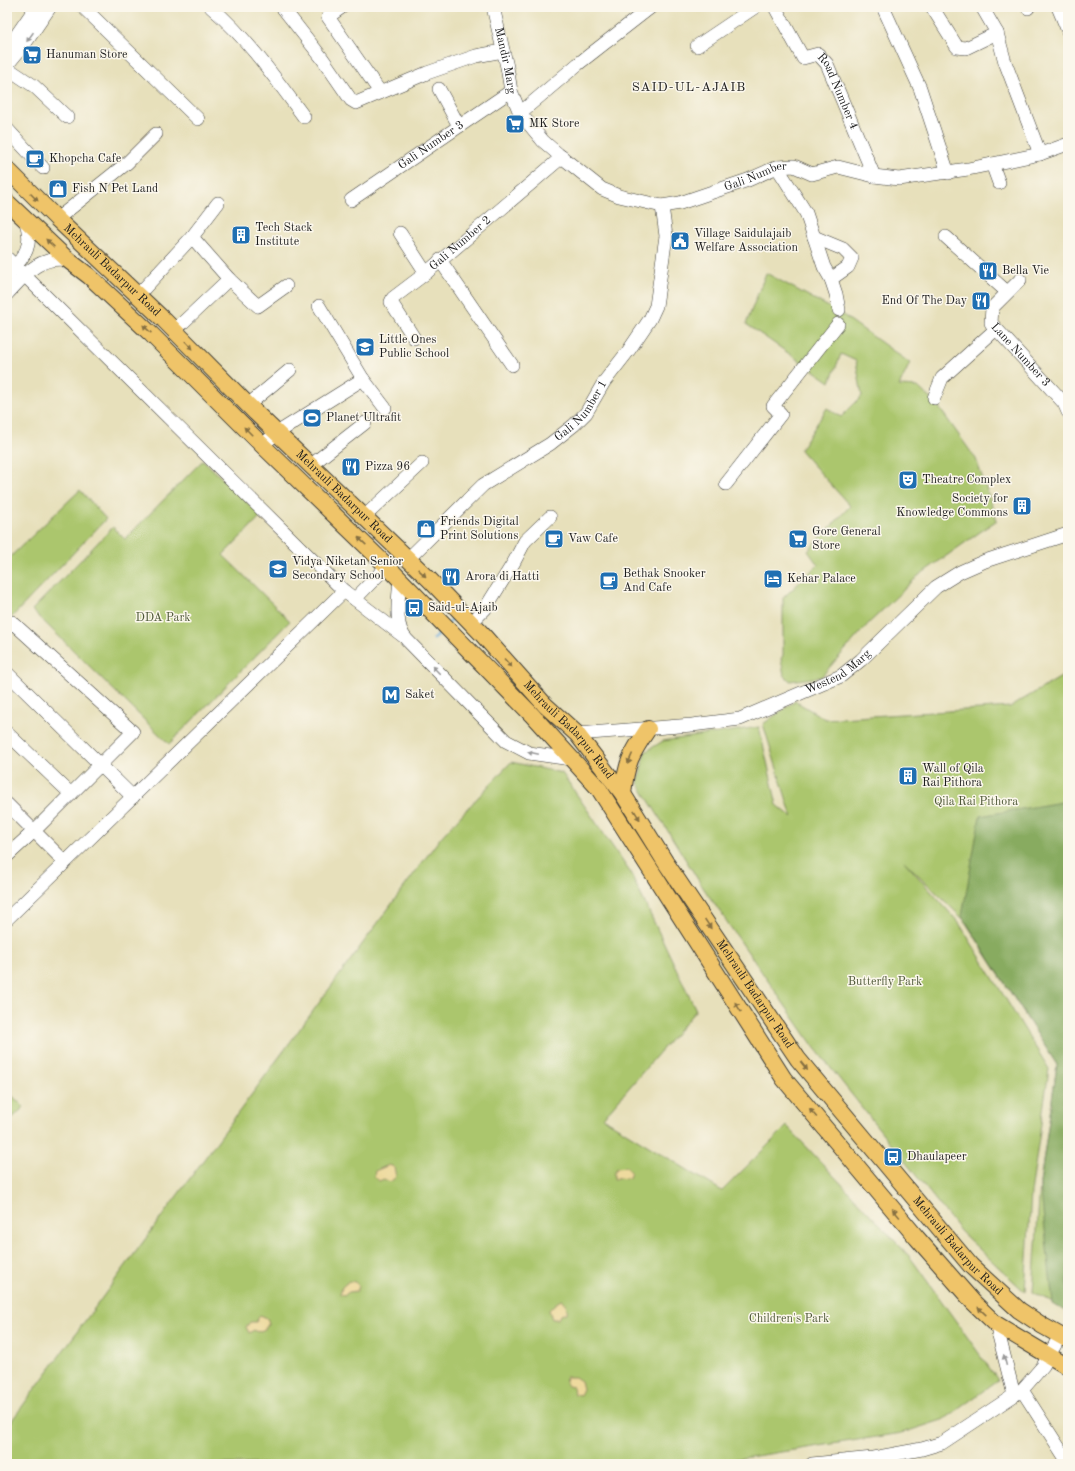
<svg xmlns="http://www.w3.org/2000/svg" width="1075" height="1471" viewBox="0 0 1075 1471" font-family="'Old Standard TT',serif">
	<rect width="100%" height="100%" fill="#fbf7ec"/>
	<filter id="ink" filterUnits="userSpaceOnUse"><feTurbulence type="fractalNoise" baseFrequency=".025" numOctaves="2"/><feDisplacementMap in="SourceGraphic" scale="8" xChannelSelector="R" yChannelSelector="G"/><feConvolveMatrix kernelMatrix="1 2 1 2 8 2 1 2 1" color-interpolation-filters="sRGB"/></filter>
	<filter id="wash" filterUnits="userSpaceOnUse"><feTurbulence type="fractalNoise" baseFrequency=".012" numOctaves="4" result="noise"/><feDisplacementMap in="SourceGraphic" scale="16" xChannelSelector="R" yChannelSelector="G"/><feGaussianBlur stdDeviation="0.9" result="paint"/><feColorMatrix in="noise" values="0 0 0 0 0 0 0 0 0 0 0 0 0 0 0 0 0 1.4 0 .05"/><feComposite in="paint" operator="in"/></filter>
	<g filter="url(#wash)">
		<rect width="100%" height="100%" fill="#e7e0bb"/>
		<g fill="#abc66d" stroke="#647144">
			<path d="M766 273 840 313 910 363 899 386 918 387 938 406 976 459 997 520 918 576 869 623 821 677 790 681 784 675 781 659 783 655V598L818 565 808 551 850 506 800 450 827 408 841 417 862 396 856 361 841 354 830 382 746 324Z"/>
			<path d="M203 460 261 516 223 555 290 621 169 744 32 610 113 527 125 539Z"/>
			<path d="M80 490 106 519 7 622V560Z"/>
			<path d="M1068 673V1311L1033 1292 1040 1183 1057 1065 964 920 904 861 959 923 1049 1069 1031 1193 1025 1292 961 1232 814 1047 702 886 638 783 645 752 663 741 759 727 777 805 792 817 763 724 795 701 825 719 1010 707Z"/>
			<path d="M511 762 562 773 630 872 696 1010 603 1118 722 1191 787 1126 910 1257 998 1380 945 1419 902 1433 705 1464H7V1427L441 837Z"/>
			<path d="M7 1091 24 1107 7 1123Z"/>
		</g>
		<path fill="#88ab60" stroke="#52643e" d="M1068 801V1313L1053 1304 1040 1183 1057 1065 962 916 980 816Z"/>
		<g fill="#eeda9e" stroke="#857b5d">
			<path d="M389 1165 394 1167 396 1177 390 1182 384 1179 379 1181 374 1176 375 1171Z"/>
			<path d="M627 1167 631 1172 629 1178 614 1179V1173L617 1168Z"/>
			<path d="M349 1281 355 1282 359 1286 357 1291 349 1292 345 1295 340 1294 342 1287Z"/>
			<path d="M561 1300C566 1303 568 1307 567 1313L560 1315 558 1319H552L549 1310 555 1304Z"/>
			<path d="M260 1315 267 1318 269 1323 265 1329 258 1332 254 1330 249 1333 246 1327 250 1322H256Z"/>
			<path d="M566 1377H575L581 1381 583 1389 580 1395 574 1394 573 1387 568 1386 565 1382Z"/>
		</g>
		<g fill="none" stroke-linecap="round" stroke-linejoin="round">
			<g stroke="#5fa5d5" stroke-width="3">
				<path d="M449 623 454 617"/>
				<path d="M434 639 442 630"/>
			</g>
		</g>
	</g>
	<g filter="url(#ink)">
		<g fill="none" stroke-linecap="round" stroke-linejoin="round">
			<g stroke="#3a3934" stroke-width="14">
				<g id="minor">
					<path d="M83 7 198 119"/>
					<path d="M211 7C248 39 275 78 304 117"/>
					<path d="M282 7 322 58 351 100 356 103 427 73 476 56 503 51"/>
					<path d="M342 7 328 17 380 92"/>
					<path id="s1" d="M493 7 507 67 511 91 520 113 543 141 558 154 602 189 619 196 662 206 680 203 748 180 777 167 794 166 812 174 838 167 874 176 899 179 968 169 1040 154 1068 144"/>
					<path id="s2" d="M778 7 776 9 803 58 818 54 827 64 874 176"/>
					<path d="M883 7 920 88 948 173"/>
					<path d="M932 7 957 47 966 48 997 33"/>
					<path d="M982 7 997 33 1005 62 1040 154"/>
					<path d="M1027 7 1028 8"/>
					<path d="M1058 7 1068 31"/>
					<path d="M697 46 755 7"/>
					<path d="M7 49 36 7"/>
					<path d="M7 65 26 42 50 7"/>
					<path d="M7 68 34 86 67 117"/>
					<path d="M439 89 459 126"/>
					<path d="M520 113 578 64 651 7"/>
					<path d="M7 129 43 168"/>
					<path d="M992 164 999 183"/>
					<path d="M777 167 806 213 824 267 831 279 836 294 839 310"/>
					<path id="s3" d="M351 200 511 91"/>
					<path d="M57 219 127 163 156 134"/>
					<path d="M400 233 426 273"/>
					<path d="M192 237 218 203"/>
					<path d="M814 237 843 249 852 258 848 267 831 279"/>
					<path d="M946 237 1007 292"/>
					<path d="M7 258 344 591 403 636"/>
					<path d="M440 260 512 365"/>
					<path d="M7 276C24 257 35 246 25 220"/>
					<path id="s4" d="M1020 280 992 308 991 323 1064 403 1068 412"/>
					<path d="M7 294C25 275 39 255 68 260"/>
					<path d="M138 295 192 237 229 279"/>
					<path d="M319 306 363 379 385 408"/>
					<path d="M175 330 229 279 258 306 286 286"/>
					<path id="s5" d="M414 338 391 302 393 298 426 273 562 157"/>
					<path d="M934 398 942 378 996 329"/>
					<path d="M248 405 290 370"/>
					<path d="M262 445 277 433 363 379"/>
					<path d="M310 466 365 423"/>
					<path d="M726 484 781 414 773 406 838 324"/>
					<path d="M364 517 422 463"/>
					<path id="s6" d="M408 559 483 485 550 444 574 425 586 413 604 382 629 350 650 319 656 306 666 236 662 206"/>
					<path d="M400 578C399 597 393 626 407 640L506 741 529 753 571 759"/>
					<path d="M355 599 387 566"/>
					<path d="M471 623 485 609 514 562 525 541 550 517"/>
					<path d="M7 627 12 622 133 732 34 831 7 856"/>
					<path d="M7 673 133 797"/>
					<path d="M7 733 71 794"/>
					<path id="s7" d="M577 734 692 725 740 719 841 676 861 660 936 587 960 572 985 561 1068 534"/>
					<path d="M7 804 65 862"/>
					<path d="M7 919 344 591"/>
					<path d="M996 1324 1014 1395"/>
					<path d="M1022 1390 1068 1462"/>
					<path d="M812 1464 873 1458 922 1449 942 1443 1022 1390 1043 1366 1060 1336"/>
				</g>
			</g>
			<g stroke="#3a3934" stroke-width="18">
				<g id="major">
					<path id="s8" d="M7 169 57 219 164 320 256 413 429 579 482 634 545 705 577 734 623 794 666 863 798 1059 971 1266 1019 1310 1043 1326 1068 1340"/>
					<path d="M7 202 68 260 89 276 151 334 262 445 387 566 532 715 599 789 784 1079 917 1238 973 1302 996 1324 1068 1367"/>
					<path d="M623 794C626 763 631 754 648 729"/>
				</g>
			</g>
			<use href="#minor" stroke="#fff" stroke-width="13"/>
			<use href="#major" stroke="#efc469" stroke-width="16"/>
		</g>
		<defs><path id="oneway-solid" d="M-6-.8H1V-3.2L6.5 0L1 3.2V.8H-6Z"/></defs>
		<g fill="#999">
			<use href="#oneway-solid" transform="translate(30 37) rotate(125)"/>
			<use href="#oneway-solid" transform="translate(436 670) rotate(-134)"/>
			<use href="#oneway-solid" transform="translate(533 753) rotate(-168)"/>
			<use href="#oneway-solid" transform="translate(1005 1360) rotate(-104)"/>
		</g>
		<g fill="#867042">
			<use href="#oneway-solid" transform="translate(34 197) rotate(45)"/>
			<use href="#oneway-solid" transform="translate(50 243) rotate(-137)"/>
			<use href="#oneway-solid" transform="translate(147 329) rotate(-137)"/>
			<use href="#oneway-solid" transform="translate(189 345) rotate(46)"/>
			<use href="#oneway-solid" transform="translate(248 431) rotate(-135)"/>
			<use href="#oneway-solid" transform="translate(362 541) rotate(-136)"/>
			<use href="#oneway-solid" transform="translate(422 573) rotate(44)"/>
			<use href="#oneway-solid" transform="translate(508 663) rotate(48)"/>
			<use href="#oneway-solid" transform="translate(630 759) rotate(114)"/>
			<use href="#oneway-solid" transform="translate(637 815) rotate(58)"/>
			<use href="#oneway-solid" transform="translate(708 924) rotate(56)"/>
			<use href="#oneway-solid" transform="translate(738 1007) rotate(-123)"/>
			<use href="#oneway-solid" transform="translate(804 1066) rotate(51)"/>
			<use href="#oneway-solid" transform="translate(813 1113) rotate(-130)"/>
			<use href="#oneway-solid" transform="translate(896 1213) rotate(-130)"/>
			<use href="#oneway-solid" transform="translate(982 1311) rotate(-136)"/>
		</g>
	</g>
	<defs>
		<g id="supermarket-square" transform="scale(1)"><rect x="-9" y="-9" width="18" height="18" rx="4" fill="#1f6fb2" stroke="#fbf7ec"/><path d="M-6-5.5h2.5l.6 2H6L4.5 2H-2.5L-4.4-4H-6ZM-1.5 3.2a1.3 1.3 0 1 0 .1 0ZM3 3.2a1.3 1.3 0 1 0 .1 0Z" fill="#fff"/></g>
		<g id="cafe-square" transform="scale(1)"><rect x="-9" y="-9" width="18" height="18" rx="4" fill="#1f6fb2" stroke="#fbf7ec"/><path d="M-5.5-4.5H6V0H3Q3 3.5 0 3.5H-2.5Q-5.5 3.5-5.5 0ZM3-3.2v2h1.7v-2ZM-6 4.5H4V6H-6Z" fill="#fff"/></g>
		<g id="shop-square" transform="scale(1)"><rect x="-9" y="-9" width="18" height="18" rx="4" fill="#1f6fb2" stroke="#fbf7ec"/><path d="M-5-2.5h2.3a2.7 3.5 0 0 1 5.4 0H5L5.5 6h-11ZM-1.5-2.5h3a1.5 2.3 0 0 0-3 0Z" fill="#fff"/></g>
		<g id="building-square" transform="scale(1)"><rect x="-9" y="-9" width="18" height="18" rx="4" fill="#1f6fb2" stroke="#fbf7ec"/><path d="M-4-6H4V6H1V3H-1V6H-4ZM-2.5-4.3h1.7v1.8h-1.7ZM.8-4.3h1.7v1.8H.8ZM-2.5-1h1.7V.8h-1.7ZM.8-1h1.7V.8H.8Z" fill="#fff"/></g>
		<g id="civic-square" transform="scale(1)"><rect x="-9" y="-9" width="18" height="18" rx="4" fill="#1f6fb2" stroke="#fbf7ec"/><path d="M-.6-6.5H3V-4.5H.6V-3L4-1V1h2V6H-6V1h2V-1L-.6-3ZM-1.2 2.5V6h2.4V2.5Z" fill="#fff"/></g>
		<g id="restaurant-square" transform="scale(1)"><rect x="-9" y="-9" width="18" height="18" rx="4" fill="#1f6fb2" stroke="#fbf7ec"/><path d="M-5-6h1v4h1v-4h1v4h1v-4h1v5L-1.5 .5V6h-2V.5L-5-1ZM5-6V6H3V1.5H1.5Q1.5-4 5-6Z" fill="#fff"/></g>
		<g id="school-square" transform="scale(1)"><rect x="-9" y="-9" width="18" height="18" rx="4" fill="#1f6fb2" stroke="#fbf7ec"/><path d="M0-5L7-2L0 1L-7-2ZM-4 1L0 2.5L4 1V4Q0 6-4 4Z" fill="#fff"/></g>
		<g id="stadium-square" transform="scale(1)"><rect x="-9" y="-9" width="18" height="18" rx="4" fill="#1f6fb2" stroke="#fbf7ec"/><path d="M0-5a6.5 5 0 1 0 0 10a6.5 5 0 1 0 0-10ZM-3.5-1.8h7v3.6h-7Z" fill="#fff"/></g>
		<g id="theatre-square" transform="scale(1)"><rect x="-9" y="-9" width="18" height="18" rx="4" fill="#1f6fb2" stroke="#fbf7ec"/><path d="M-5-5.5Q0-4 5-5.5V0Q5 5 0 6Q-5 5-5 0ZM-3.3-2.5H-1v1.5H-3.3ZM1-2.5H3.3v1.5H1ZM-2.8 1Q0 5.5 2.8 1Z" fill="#fff"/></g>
		<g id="hotel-square" transform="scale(1)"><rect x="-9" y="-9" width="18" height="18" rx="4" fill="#1f6fb2" stroke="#fbf7ec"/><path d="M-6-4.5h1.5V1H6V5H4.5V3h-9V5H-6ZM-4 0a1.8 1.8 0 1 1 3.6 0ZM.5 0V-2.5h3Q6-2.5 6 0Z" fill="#fff"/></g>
		<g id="bus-square" transform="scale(1)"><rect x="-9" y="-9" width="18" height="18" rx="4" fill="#1f6fb2" stroke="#fbf7ec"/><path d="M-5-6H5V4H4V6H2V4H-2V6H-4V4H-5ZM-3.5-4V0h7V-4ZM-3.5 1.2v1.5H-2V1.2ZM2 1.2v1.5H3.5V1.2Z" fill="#fff"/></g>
		<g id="metro-square" transform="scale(1)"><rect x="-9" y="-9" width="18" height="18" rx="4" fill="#1f6fb2" stroke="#fbf7ec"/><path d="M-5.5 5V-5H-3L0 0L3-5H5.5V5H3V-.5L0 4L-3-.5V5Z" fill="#fff"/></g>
	</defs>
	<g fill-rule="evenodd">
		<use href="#supermarket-square" x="32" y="55"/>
		<use href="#supermarket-square" x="515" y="124"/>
		<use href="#cafe-square" x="35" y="159"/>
		<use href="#shop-square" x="58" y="189"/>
		<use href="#building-square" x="241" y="235"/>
		<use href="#civic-square" x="680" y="241"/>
		<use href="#restaurant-square" x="988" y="271"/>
		<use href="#restaurant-square" x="981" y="301"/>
		<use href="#school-square" x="365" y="347"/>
		<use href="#stadium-square" x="312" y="418"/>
		<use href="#restaurant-square" x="351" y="467"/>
		<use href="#theatre-square" x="908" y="480"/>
		<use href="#building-square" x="1022" y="506"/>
		<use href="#shop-square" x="426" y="529"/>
		<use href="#cafe-square" x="554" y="539"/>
		<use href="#supermarket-square" x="798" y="539"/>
		<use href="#school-square" x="278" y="569"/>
		<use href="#restaurant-square" x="451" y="577"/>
		<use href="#hotel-square" x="773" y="579"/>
		<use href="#cafe-square" x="609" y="581"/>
		<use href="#bus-square" x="414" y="608"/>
		<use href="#metro-square" x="391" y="695"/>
		<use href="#building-square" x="908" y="776"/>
		<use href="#bus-square" x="893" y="1157"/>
	</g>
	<g text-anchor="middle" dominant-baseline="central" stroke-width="3" stroke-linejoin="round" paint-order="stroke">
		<g font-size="12" fill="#1c1c1c" stroke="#fbf7ec" text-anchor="start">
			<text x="46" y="55">Hanuman Store</text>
			<text x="529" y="124">MK Store</text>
			<text x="49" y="159">Khopcha Cafe</text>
			<text x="72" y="189">Fish N Pet Land</text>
			<text x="255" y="228">Tech Stack<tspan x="255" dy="14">Institute</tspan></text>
			<text x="694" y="234">Village Saidulajaib<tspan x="694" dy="14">Welfare Association</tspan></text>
			<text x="1002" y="271">Bella Vie</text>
			<text x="967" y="301" text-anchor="end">End Of The Day</text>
			<text x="379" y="340">Little Ones<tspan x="379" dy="14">Public School</tspan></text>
			<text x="326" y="418">Planet Ultrafit</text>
			<text x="365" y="467">Pizza 96</text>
			<text x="922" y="480">Theatre Complex</text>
			<text x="1008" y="499" text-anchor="end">Society for<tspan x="1008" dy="14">Knowledge Commons</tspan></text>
			<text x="440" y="522">Friends Digital<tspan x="440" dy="14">Print Solutions</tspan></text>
			<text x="812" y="532">Gore General<tspan x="812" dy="14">Store</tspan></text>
			<text x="568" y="539">Vaw Cafe</text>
			<text x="292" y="562">Vidya Niketan Senior<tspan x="292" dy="14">Secondary School</tspan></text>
			<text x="623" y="574">Bethak Snooker<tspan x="623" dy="14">And Cafe</tspan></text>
			<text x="465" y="577">Arora di Hatti</text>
			<text x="787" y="579">Kehar Palace</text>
			<text x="428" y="608">Said-ul-Ajaib</text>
			<text x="405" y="695">Saket</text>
			<text x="922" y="769">Wall of Qila<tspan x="922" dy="14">Rai Pithora</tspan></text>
			<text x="907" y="1157">Dhaulapeer</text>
		</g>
		<g font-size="12" fill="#1c1c1c" stroke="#fbf7ec">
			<text stroke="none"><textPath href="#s1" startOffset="55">Mandir Marg</textPath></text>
			<text stroke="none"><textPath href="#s2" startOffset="117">Road Number 4</textPath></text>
			<text stroke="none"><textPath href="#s3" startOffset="97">Gali Number 3</textPath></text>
			<text stroke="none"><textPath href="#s1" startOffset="383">Gali Number</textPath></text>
			<text stroke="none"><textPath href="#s5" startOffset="134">Gali Number 2</textPath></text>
			<text stroke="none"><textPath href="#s8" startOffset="146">Mehrauli Badarpur Road</textPath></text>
			<text stroke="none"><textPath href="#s4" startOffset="98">Lane Number 3</textPath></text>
			<text stroke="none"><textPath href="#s6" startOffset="230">Gali Number 1</textPath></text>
			<text stroke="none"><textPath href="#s8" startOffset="470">Mehrauli Badarpur Road</textPath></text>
			<text stroke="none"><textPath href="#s7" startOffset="273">Westend Marg</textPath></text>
			<text stroke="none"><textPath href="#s8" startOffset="794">Mehrauli Badarpur Road</textPath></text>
			<text stroke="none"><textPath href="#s8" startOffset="1118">Mehrauli Badarpur Road</textPath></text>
			<text stroke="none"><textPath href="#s8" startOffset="1442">Mehrauli Badarpur Road</textPath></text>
		</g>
		<g font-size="12" fill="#4e5838" stroke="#fbf7ec">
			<text x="163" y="618">DDA Park</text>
			<text x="976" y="802">Qila Rai Pithora</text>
			<text x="885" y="982">Butterfly Park</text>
			<text x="789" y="1319">Children's Park</text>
		</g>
		<g font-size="13" letter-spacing="1" fill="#1c1c1c" stroke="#fbf7ec">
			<text x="689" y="87">SAID-UL-AJAIB</text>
		</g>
	</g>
	<rect width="1075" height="1471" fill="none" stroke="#fbf7ec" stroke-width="24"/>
</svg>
